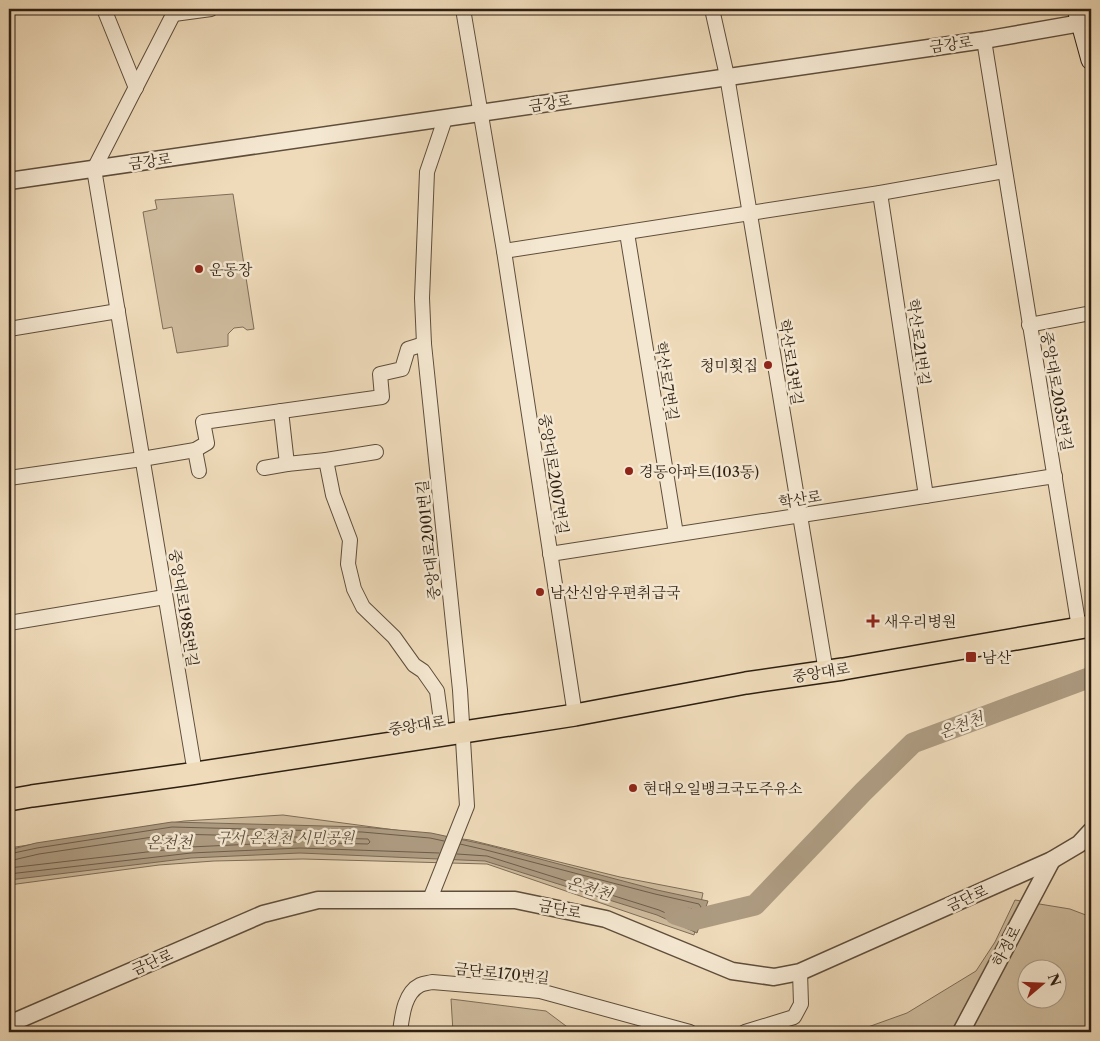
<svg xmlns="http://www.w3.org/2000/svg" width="1100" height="1041" viewBox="0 0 1100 1041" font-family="'Libre Caslon Text','Noto Serif KR',serif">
	<rect width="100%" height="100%" fill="#efdbba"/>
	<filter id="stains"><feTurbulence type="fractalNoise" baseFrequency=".004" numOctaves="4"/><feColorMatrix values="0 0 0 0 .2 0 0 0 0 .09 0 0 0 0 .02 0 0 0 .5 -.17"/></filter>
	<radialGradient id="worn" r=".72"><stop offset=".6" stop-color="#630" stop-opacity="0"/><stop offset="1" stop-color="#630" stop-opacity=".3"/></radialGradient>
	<g fill="#cebb9d" stroke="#7e6d58" fill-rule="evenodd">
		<path d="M233 194 254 329 247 330 243 327 234 328 228 334V346L177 353 172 327 163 329 143 212 157 209 155 200Z"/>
		<path d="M283 815 470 840 620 877 703 893 694 935 487 864 303 859 214 861 159 865 9 885V848L184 821Z"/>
		<path d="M1015 900 1070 909 1091 917V1032H854L907 1013 976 971 995 942ZM1028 968H1058V998H1028Z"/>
		<path d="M451 999 546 1011 570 1029 572 1032H453Z"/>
	</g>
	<path fill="#ad9b81" stroke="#7a6955" d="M172 822 363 827 431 833 487 845 657 890 708 901 697 933 657 915 485 861 300 853 191 858 9 880V850L36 843Z"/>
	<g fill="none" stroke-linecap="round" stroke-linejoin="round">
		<g stroke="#6d5d4a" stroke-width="1">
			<path d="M328 838 368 839 370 842 368 844 330 843 328 841Z"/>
			<path d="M9 854 37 848 172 827 362 832 430 838 444 841"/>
			<path d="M457 854 487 856 659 910 692 925 695 924 701 907 699 904 655 894 486 850 460 844"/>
			<path d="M9 861 39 854 173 834 297 837 299 839 297 842 190 847 9 868"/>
			<path d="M9 874 191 853 300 848 439 853"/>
			<path d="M675 905 692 909 691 916 688 917 673 909 672 906Z"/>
		</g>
		<path stroke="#ad9b81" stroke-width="21" d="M675 914 693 920 755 905 863 792 913 743 1091 677"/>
		<g stroke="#5e4e3c" stroke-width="16">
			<g id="minor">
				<path d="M104 9 136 88"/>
				<path d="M176 9 94 169 193 761"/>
				<path d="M463 9 504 251 575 715"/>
				<path d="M712 9 727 76 826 672"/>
				<path d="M174 14 211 9"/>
				<path d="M984 40 1079 628"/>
				<path d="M880 193 926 496"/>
				<path d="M627 233 676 534"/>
				<path d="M504 251 880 193 1004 171"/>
				<path d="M1029 325 1091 313"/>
				<path d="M9 329 118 311"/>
				<path d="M281 411 287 464 326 460 333 495 350 540 348 564 354 589 363 607 394 637 414 665 423 671 437 691 441 721"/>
				<path d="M195 450 199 471"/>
				<path d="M326 460 376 452"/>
				<path d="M264 468 287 464"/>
				<path d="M9 478 142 459 195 450 207 443 203 422 382 397 380 374 402 369 408 349 424 344"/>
				<path d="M550 554 1055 476"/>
				<path d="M9 623 165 597"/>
				<path d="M430 899 467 806 460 690 424 344 422 298 427 172 445 119"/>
				<path d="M400 1032C402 1017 404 993 420 985 424 983 429 983 432 982L540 991 690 1032"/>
				<path d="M745 1032 794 1017 801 1004 800 972"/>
			</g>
		</g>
		<g stroke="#5e4e3c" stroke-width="19">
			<g id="tertiary">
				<path d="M9 181 984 40 1081 23 1091 19"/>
				<path d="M9 1024 263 914 318 900H515L606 919 732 971 774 977 800 972 1052 860 1079 844 1091 831"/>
				<path d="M961 1032 1052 860"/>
			</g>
		</g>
		<g stroke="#2d1f12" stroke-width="21">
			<path id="secondary" d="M1077 9 1091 60"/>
		</g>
		<g stroke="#2d1f12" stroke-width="24">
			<path id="primary" d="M9 800 32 796 190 774 575 715 746 683 843 669 1091 626"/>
		</g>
		<use href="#minor" stroke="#f5e8d2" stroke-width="14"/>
		<use href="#tertiary" stroke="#f5e8d2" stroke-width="16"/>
		<use href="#secondary" stroke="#f5e8d2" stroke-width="19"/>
		<use href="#primary" stroke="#efdbba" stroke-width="21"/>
	</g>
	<g fill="#8f2418" stroke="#f5e8d2" stroke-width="2">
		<circle cx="199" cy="269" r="5"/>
		<circle cx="768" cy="365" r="5"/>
		<circle cx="629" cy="471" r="5"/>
		<circle cx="540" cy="592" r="5"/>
		<path d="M870.5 613.5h5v5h5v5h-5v5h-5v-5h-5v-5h5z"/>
		<rect x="965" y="651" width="12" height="12" rx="2.5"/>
		<circle cx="633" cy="788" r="5"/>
	</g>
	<g text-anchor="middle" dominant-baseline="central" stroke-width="5" stroke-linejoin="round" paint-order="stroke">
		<g font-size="15" fill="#2d1f12" stroke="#f5e8d2">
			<text transform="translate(951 44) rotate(-8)">금강로</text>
			<text transform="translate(550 103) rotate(-9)">금강로</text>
			<text transform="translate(150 161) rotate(-8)">금강로</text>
			<text transform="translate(919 342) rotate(82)">학산로21번길</text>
			<text transform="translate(791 362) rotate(81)">학산로13번길</text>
			<text transform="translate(667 381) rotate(81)">학산로7번길</text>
			<text transform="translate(1057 391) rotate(80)">중앙대로2035번길</text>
			<text transform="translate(554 474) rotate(81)">중앙대로2007번길</text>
			<text transform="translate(800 499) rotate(-9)">학산로</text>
			<text transform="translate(428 540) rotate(-96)">중앙대로2001번길</text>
			<text transform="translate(184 608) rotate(81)">중앙대로1985번길</text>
			<text transform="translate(821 672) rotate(-9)">중앙대로</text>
			<text transform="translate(417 725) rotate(-9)">중앙대로</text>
			<text transform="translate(967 898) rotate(-24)">금단로</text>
			<text transform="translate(560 909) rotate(11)">금단로</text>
			<text transform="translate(1006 946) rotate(-62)">하정로</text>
			<text transform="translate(152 962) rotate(-23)">금단로</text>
			<text transform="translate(502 973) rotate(6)">금단로170번길</text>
		</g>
		<g font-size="15" fill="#2d1f12" stroke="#f5e8d2" text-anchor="start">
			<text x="209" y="269">운동장</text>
			<text x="758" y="365" text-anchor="end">청미횟집</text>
			<text x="639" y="471">경동아파트(103동)</text>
			<text x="550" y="592">남산신암우편취급국</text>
			<text x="884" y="621">새우리병원</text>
			<text x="982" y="657">남산</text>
			<text x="643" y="788">현대오일뱅크국도주유소</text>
		</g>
		<g font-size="15" font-style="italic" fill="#5d4e3c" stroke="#f5e8d2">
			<text x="285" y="837">구서 온천천 시민공원</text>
		</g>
		<g font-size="16" font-style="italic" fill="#5a4a39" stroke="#f5e8d2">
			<text transform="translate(961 725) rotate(-20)">온천천</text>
			<text x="169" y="842">온천천</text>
			<text transform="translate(589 888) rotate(17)">온천천</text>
		</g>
	</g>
	<rect width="1100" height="1041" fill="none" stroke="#efdbba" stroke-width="30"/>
	<rect x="10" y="10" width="1080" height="1021" fill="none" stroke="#2d1f12" stroke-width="2.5"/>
	<rect x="15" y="15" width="1070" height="1011" fill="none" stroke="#2d1f12"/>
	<g transform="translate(1042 984) rotate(71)"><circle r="24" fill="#f5e8d2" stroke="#a59885"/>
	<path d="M0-4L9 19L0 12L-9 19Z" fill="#8f2418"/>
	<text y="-8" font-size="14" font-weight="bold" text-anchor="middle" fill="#2d1f12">N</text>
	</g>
	<rect width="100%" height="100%" filter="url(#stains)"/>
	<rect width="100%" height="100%" fill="url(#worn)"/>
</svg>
